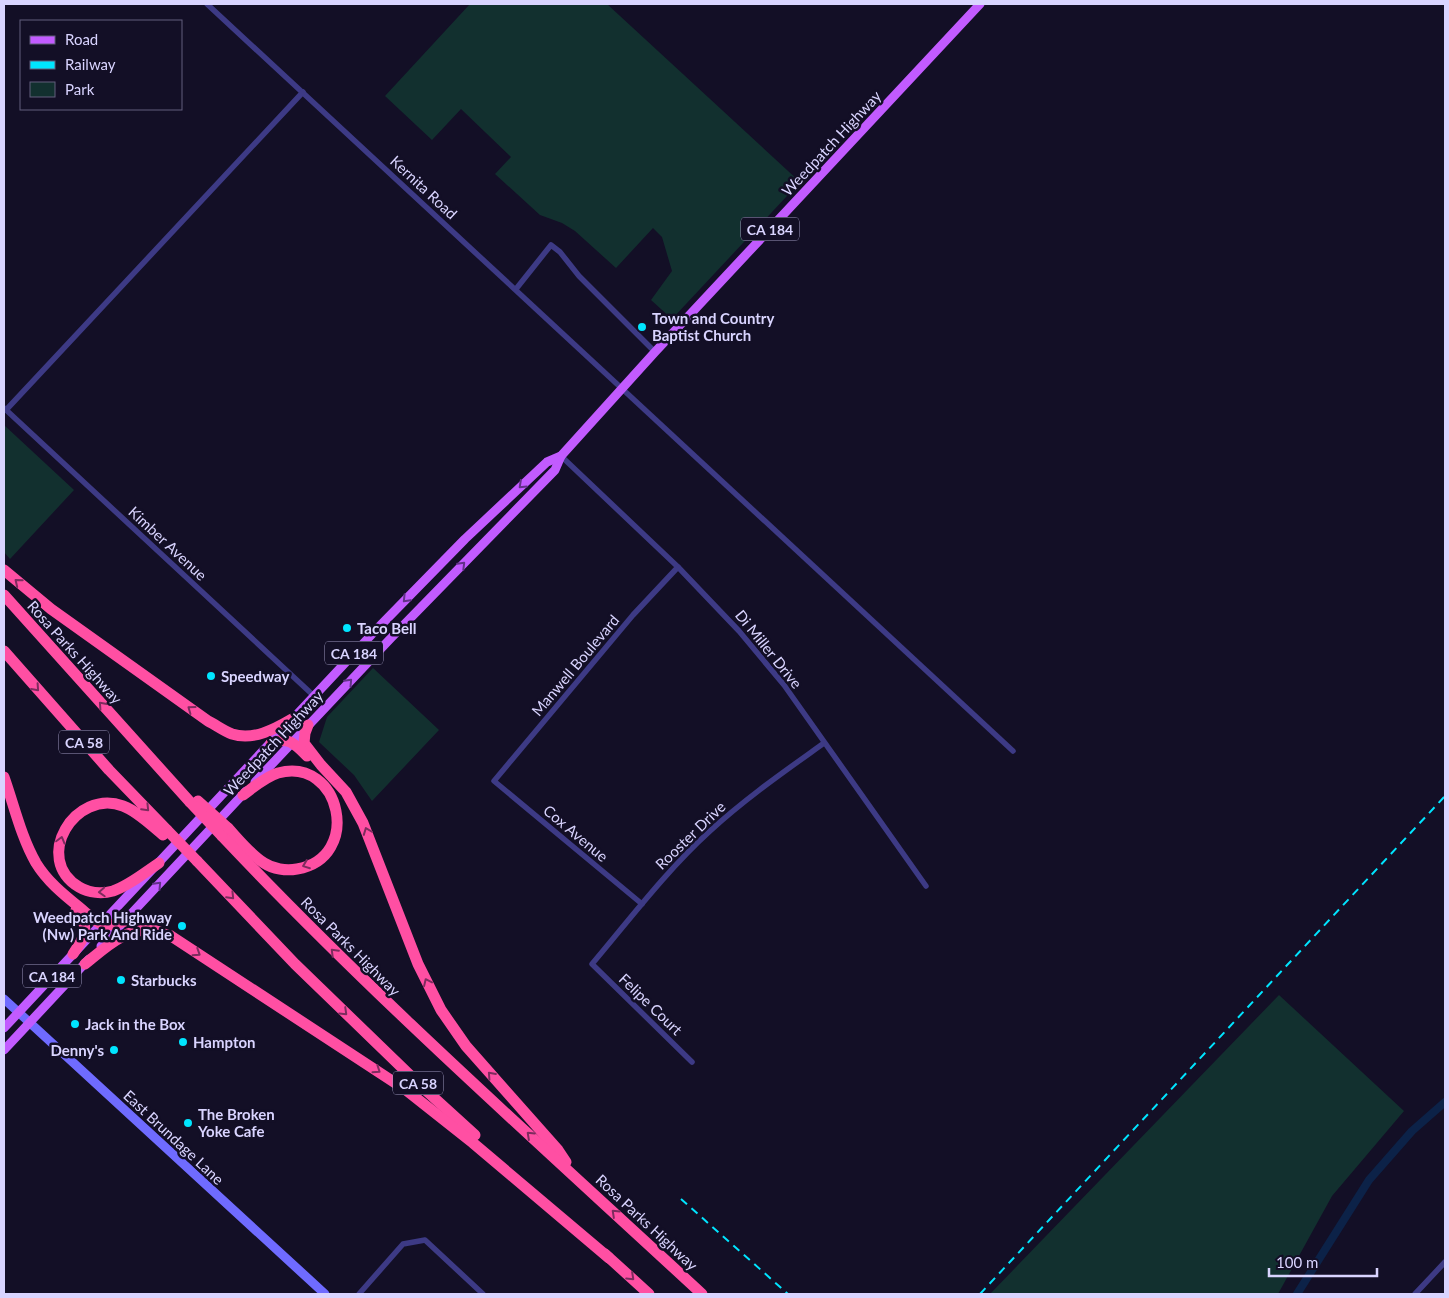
<svg xmlns="http://www.w3.org/2000/svg" width="1449" height="1298" viewBox="0 0 1449 1298" font-family="Lato,sans-serif">
	<rect width="100%" height="100%" fill="#130f26"/>
	<g fill="#12302f">
		<path d="M470 4H607L800 182 672 319 651 300 672 271 662 237 653 228 616 268 575 231 562 223 540 215 495 174 511 157 461 109 432 140 385 96Z"/>
		<path d="M4 425 74 490 10 559 4 552Z"/>
		<path d="M373 668 439 730 372 801 354 775 319 742 327 717Z"/>
		<path d="M1279 995 1404 1111 1332 1196 1278 1294H990Z"/>
	</g>
	<g fill="none" stroke-linecap="round" stroke-linejoin="round">
		<path stroke="#0c2248" stroke-width="8" d="M1297 1294 1369 1180 1412 1131 1445 1102"/>
		<g stroke="#3d3a85" stroke-width="5.5">
			<path d="M207 4 1013 751"/>
			<path d="M516 289 551 245 560 252 579 276 655 352"/>
			<path d="M4 408 314 696"/>
			<path d="M6 410 303 92"/>
			<path d="M561 456 678 567 739 631 784 685 926 886"/>
			<path d="M642 904 494 781 633 615 678 567"/>
			<path d="M692 1062 592 964C630 919 666 871 710 831 746 798 785 771 824 743"/>
			<path d="M359 1294 403 1244 425 1240 483 1294"/>
			<path d="M1415 1294 1445 1262"/>
		</g>
		<path stroke="#6f6bff" stroke-width="9" d="M4 999 325 1294"/>
		<g stroke="#c25bff" stroke-width="9">
			<path d="M255 782 391 638 555 470 561 456 655 352 980 4"/>
			<path d="M101 946 246 791"/>
			<path d="M4 1028 374 632 465 539 547 462 561 456"/>
			<path d="M4 1050 89 959"/>
		</g>
		<g stroke="#ff4fa3" stroke-width="11">
			<path d="M4 570 51 609 208 721C216 725 224 731 232 734 253 741 275 729 292 719"/>
			<path d="M4 595 190 802"/>
			<path d="M4 651 109 770 167 830"/>
			<path d="M308 725 305 733 304 743 321 765 346 792 363 823 418 964 441 1010 466 1046 558 1150 566 1162"/>
			<path d="M271 743C288 736 295 744 307 756"/>
			<path d="M4 777C14 805 21 837 36 863 47 881 63 894 79 907 96 921 101 931 125 921"/>
			<path d="M228 828C239 840 250 854 264 863 273 869 286 871 297 869 363 858 341 756 278 773 265 777 254 787 243 795"/>
			<path d="M222 836C374 997 540 1144 702 1294"/>
			<path d="M197 861 295 964 420 1085 475 1135"/>
			<path d="M159 863C144 873 130 885 113 891 102 894 89 893 79 887 32 859 75 788 123 806 137 811 151 825 163 835"/>
			<path d="M73 954C85 936 91 928 76 910"/>
			<path d="M85 964C105 948 128 925 156 931 161 932 166 935 171 936L406 1090 473 1143 609 1258"/>
			<path d="M605 1254 649 1294"/>
		</g>
		<g stroke="#00e5ff" stroke-width="2" stroke-dasharray="8 6" stroke-linecap="butt">
			<path d="M681 1199 788 1294"/>
			<path d="M980 1294 1445 796"/>
		</g>
		<g stroke="#ff4fa3" stroke-width="11">
			<path d="M198 801 228 828"/>
			<path d="M190 802 222 836"/>
			<path d="M167 830 197 861"/>
		</g>
	</g>
	<defs><path id="oneway-chevron" d="M-2-3.5L2.5 0L-2 3.5" fill="none" stroke-width="1.6" stroke-linecap="round" stroke-linejoin="round" transform="scale(1.25)"/></defs>
	<g stroke="#623188">
		<use href="#oneway-chevron" transform="translate(522 485) rotate(137)"/>
		<use href="#oneway-chevron" transform="translate(462 565) rotate(-45)"/>
		<use href="#oneway-chevron" transform="translate(406 599) rotate(134)"/>
		<use href="#oneway-chevron" transform="translate(349 682) rotate(-47)"/>
		<use href="#oneway-chevron" transform="translate(158 885) rotate(-47)"/>
	</g>
	<g stroke="#7d2c5e">
		<use href="#oneway-chevron" transform="translate(18 582) rotate(-141)"/>
		<use href="#oneway-chevron" transform="translate(36 688) rotate(48)"/>
		<use href="#oneway-chevron" transform="translate(102 705) rotate(-132)"/>
		<use href="#oneway-chevron" transform="translate(191 709) rotate(-144)"/>
		<use href="#oneway-chevron" transform="translate(146 808) rotate(46)"/>
		<use href="#oneway-chevron" transform="translate(367 831) rotate(-111)"/>
		<use href="#oneway-chevron" transform="translate(61 840) rotate(-75)"/>
		<use href="#oneway-chevron" transform="translate(306 865) rotate(159)"/>
		<use href="#oneway-chevron" transform="translate(102 892) rotate(177)"/>
		<use href="#oneway-chevron" transform="translate(231 896) rotate(46)"/>
		<use href="#oneway-chevron" transform="translate(334 952) rotate(-135)"/>
		<use href="#oneway-chevron" transform="translate(197 953) rotate(33)"/>
		<use href="#oneway-chevron" transform="translate(427 982) rotate(-115)"/>
		<use href="#oneway-chevron" transform="translate(344 1012) rotate(44)"/>
		<use href="#oneway-chevron" transform="translate(377 1070) rotate(34)"/>
		<use href="#oneway-chevron" transform="translate(491 1075) rotate(-132)"/>
		<use href="#oneway-chevron" transform="translate(530 1135) rotate(-137)"/>
		<use href="#oneway-chevron" transform="translate(615 1213) rotate(-137)"/>
		<use href="#oneway-chevron" transform="translate(631 1277) rotate(43)"/>
	</g>
	<g fill="#00e5ff" stroke="#130f26" stroke-width="2">
		<circle cx="642" cy="327" r="5"/>
		<circle cx="347" cy="628" r="5"/>
		<circle cx="211" cy="676" r="5"/>
		<circle cx="182" cy="926" r="5"/>
		<circle cx="121" cy="980" r="5"/>
		<circle cx="75" cy="1024" r="5"/>
		<circle cx="183" cy="1042" r="5"/>
		<circle cx="114" cy="1050" r="5"/>
		<circle cx="188" cy="1123" r="5"/>
	</g>
	<g text-anchor="middle" dominant-baseline="central" stroke-width="5" stroke-linejoin="round" paint-order="stroke">
		<g fill="#130f26" stroke="#9e99be" stroke-width="1">
			<rect x="741" y="217.5" width="58" height="23" rx="4"/>
			<rect x="325" y="641.5" width="58" height="23" rx="4"/>
			<rect x="59" y="730.5" width="50" height="23" rx="4"/>
			<rect x="23" y="964.5" width="58" height="23" rx="4"/>
			<rect x="393" y="1071.5" width="50" height="23" rx="4"/>
		</g>
		<g font-size="14" font-weight="bold" fill="#d9d4ff">
			<text x="770" y="229">CA 184</text>
			<text x="354" y="653">CA 184</text>
			<text x="84" y="742">CA 58</text>
			<text x="52" y="976">CA 184</text>
			<text x="418" y="1083">CA 58</text>
		</g>
		<g font-size="15" fill="#d9d4ff" stroke="#130f26">
			<text transform="translate(831 143) rotate(-47)">Weedpatch Highway</text>
			<text transform="translate(424 187) rotate(43)">Kernita Road</text>
			<text transform="translate(168 543) rotate(43)">Kimber Avenue</text>
			<text transform="translate(769 649) rotate(51)">Di Miller Drive</text>
			<text transform="translate(75 652) rotate(48)">Rosa Parks Highway</text>
			<text transform="translate(575 665) rotate(-50)">Manwell Boulevard</text>
			<text transform="translate(273 743) rotate(-47)">Weedpatch Highway</text>
			<text transform="translate(576 833) rotate(40)">Cox Avenue</text>
			<text transform="translate(690 835) rotate(-44)">Rooster Drive</text>
			<text transform="translate(351 946) rotate(45)">Rosa Parks Highway</text>
			<text transform="translate(651 1004) rotate(44)">Felipe Court</text>
			<text transform="translate(174 1137) rotate(43)">East Brundage Lane</text>
			<text transform="translate(647 1222) rotate(43)">Rosa Parks Highway</text>
		</g>
		<g font-size="15" font-weight="bold" fill="#d9d4ff" stroke="#130f26" text-anchor="start">
			<text x="652" y="318">Town and Country<tspan x="652" dy="17">Baptist Church</tspan></text>
			<text x="357" y="628">Taco Bell</text>
			<text x="221" y="676">Speedway</text>
			<text x="172" y="917" text-anchor="end">Weedpatch Highway<tspan x="172" dy="17">(Nw) Park And Ride</tspan></text>
			<text x="131" y="980">Starbucks</text>
			<text x="85" y="1024">Jack in the Box</text>
			<text x="193" y="1042">Hampton</text>
			<text x="104" y="1050" text-anchor="end">Denny's</text>
			<text x="198" y="1114">The Broken<tspan x="198" dy="17">Yoke Cafe</tspan></text>
		</g>
	</g>
	<rect width="1449" height="1298" fill="none" stroke="#d9d4ff" stroke-width="10"/>
	<rect x="20" y="20" width="162" height="90" fill="#130f26" stroke="#625e7d"/>
	<rect x="30" y="36" width="25" height="8" fill="#c25bff" stroke="#625e7d"/>
	<text x="65" y="45" font-size="15" fill="#d9d4ff">Road</text>
	<rect x="30" y="61" width="25" height="8" fill="#00e5ff" stroke="#625e7d"/>
	<text x="65" y="70" font-size="15" fill="#d9d4ff">Railway</text>
	<rect x="30" y="82" width="25" height="15" fill="#12302f" stroke="#625e7d"/>
	<text x="65" y="95" font-size="15" fill="#d9d4ff">Park</text>
	<path d="M1269 1268v8h108v-8" fill="none" stroke="#d9d4ff" stroke-width="2.5"/>
	<text x="1276" y="1268" font-size="15" fill="#d9d4ff" stroke="#130f26" stroke-width="4" paint-order="stroke">100 m</text>
</svg>
